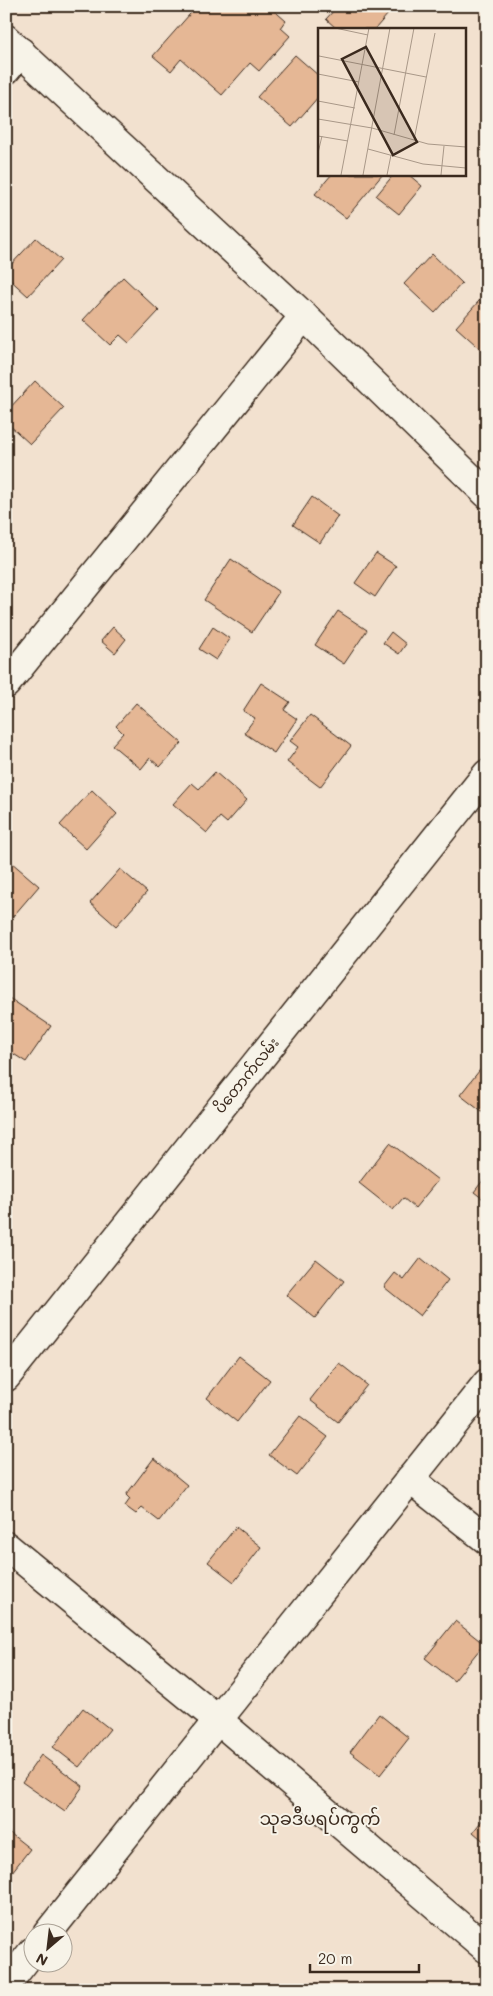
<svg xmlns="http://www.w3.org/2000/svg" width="493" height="1996" viewBox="0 0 493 1996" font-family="Mali,'Noto Sans Myanmar',sans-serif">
	<rect width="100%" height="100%" fill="#f2e1cf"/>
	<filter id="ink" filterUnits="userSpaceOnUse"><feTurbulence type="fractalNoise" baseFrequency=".02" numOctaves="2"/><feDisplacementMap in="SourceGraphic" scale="10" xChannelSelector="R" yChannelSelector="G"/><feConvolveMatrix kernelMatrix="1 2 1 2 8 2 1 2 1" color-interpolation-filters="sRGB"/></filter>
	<g filter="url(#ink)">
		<g fill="#e5b795" stroke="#3b2a1e">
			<path d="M197 6H269L286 21 281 28 290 36 259 71 250 63 222 95 181 59 171 71 153 56Z"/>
			<path d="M338 6H395L375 29H337L326 19Z"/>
			<path d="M295 55 319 76V96L292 127 257 97Z"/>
			<path d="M332 174H383L346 218 315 194Z"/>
			<path d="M394 174H408L422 186 399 214 376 196Z"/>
			<path d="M36 238 61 260 28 296 6 276V270Z"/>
			<path d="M432 254 462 283 435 313 404 284Z"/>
			<path d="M123 277 159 311 129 343 120 335 110 345 83 320Z"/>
			<path d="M486 293 487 294V355L456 327Z"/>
			<path d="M35 381 64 408 30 444 6 422V412Z"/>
			<path d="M312 497 338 516 320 543 293 525Z"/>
			<path d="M6 509 11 514 6 519Z"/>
			<path d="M376 553 396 566 375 597 355 583Z"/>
			<path d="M231 559 279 592 252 632 204 600Z"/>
			<path d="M338 611 367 630 344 664 315 645Z"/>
			<path d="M113 627 126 639 115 653 101 641Z"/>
			<path d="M213 627 230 639 216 660 199 649Z"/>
			<path d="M391 632 406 644 399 654 383 643Z"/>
			<path d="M261 683 290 702 284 710 297 719 274 753 244 733 255 718 243 711Z"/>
			<path d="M136 703 182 743 160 767 150 758 141 769 112 745 123 733 116 726Z"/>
			<path d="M310 715 351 746 320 787 287 762 298 747 290 741Z"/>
			<path d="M215 772 247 800 227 823 220 817 207 833 173 804 192 783 199 789Z"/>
			<path d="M92 790 117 814 86 849 60 825Z"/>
			<path d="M11 862 39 886 9 921 6 919V867Z"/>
			<path d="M120 869 147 892 116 926 90 903Z"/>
			<path d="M6 996 51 1026 26 1062 6 1049Z"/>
			<path d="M487 1061V1116L460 1095Z"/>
			<path d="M390 1143 438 1180 415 1208 403 1198 393 1210 359 1183Z"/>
			<path d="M487 1175V1202L474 1192Z"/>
			<path d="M421 1258 448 1280 420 1316 384 1287 395 1273 404 1280Z"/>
			<path d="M316 1259 344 1281 315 1318 286 1295Z"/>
			<path d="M239 1356 270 1380 237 1422 207 1398Z"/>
			<path d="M339 1363 367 1385 338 1422 310 1400Z"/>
			<path d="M300 1416 328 1437 297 1476 269 1455Z"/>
			<path d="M154 1458 187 1485 159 1521 142 1508 136 1514 125 1506 130 1499 126 1495Z"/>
			<path d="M236 1527 261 1547 234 1582 208 1562Z"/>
			<path d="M455 1621 484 1644 454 1681 425 1658Z"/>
			<path d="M83 1708 110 1729 79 1767 53 1747Z"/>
			<path d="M379 1714 409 1738 380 1775 350 1752Z"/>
			<path d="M41 1755 83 1786 65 1812 22 1782Z"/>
			<path d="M487 1814V1844L473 1832Z"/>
			<path d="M6 1830 30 1849 8 1877 6 1876Z"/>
		</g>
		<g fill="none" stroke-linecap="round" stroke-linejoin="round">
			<g stroke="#3b2a1e" stroke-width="31">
				<g id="street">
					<path d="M6 39 304 316 487 494"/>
					<path d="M6 70 21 52"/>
					<path d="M6 684 304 316"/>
					<path d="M6 1377 487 774"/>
					<path d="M410 1479 487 1540"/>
					<path d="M6 1546 218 1720 487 1949"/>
					<path d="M47 1934 487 1383"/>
					<path d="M6 1985 32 1952"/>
				</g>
			</g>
			<use href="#street" stroke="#f7f3e8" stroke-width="28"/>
		</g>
	</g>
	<g text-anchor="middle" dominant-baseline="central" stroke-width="4" stroke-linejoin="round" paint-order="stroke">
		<g font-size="15" fill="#3b2a1e" stroke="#f7f3e8">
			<text transform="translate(246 1075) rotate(-51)">ပိတောက်လမ်း</text>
		</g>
		<g font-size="18" fill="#3b2a1e" stroke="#f7f3e8">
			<text x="320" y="1818">သုခဒီပရပ်ကွက်</text>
		</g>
	</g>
	<g transform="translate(318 28)">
		<rect width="148" height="148" fill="#f2e1cf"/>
		<path fill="none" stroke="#a99888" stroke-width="1" d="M17 0 50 7M1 28 108 49M0 46 41 54M0 73 37 80M0 91 54 100 110 116 148 119M76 107 96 0M0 108 30 113M96 112 117 5M50 121 105 136 148 140M0 125 4 108M23 147 51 0M45 147 72 0M69 147 73 127M123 147 126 118"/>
		<path fill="#3b2a1e" fill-opacity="0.15" stroke="#3b2a1e" stroke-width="2.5" d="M48 19 99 114 75 127 24 31Z"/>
		<rect width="148" height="148" fill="none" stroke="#3b2a1e" stroke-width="2.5"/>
	</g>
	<rect width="493" height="1996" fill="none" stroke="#f7f3e8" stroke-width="25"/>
	<rect x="12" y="12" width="468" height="1971" fill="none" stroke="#3b2a1e" stroke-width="2" filter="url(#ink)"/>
	<g transform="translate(48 1948) rotate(208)"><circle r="24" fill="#f7f3e8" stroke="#aca397"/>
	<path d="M0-4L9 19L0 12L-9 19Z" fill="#3b2a1e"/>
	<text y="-8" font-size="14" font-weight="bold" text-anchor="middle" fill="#3b2a1e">N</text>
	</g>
	<path d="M310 1964v8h109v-8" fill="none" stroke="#3b2a1e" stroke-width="2.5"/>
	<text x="318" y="1964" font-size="15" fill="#3b2a1e" stroke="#f7f3e8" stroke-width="4" paint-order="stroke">20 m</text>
</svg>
